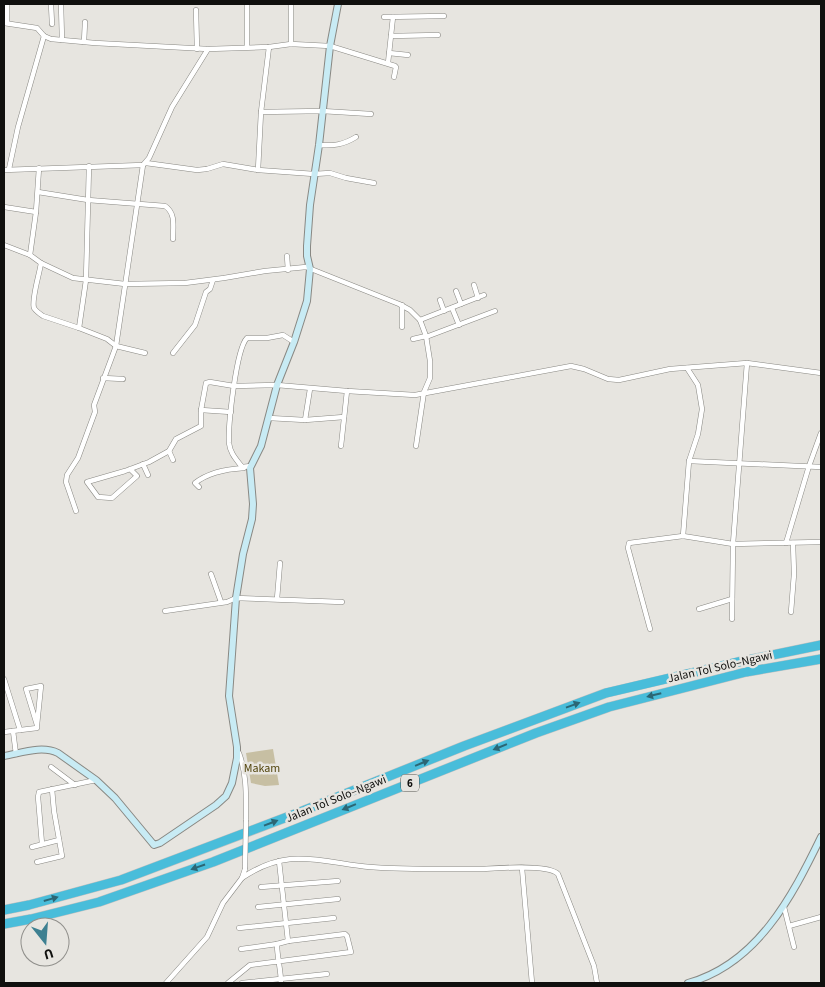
<svg xmlns="http://www.w3.org/2000/svg" width="825" height="987" viewBox="0 0 825 987" font-family="'Source Sans 3',sans-serif">
	<rect width="100%" height="100%" fill="#e7e5e0"/>
	<path fill="#c7bfa3" d="M273 749 279 785 265 786 251 783 246 753Z"/>
	<g fill="none" stroke-linecap="round" stroke-linejoin="round">
		<g stroke="#898883" stroke-width="5.5">
			<g id="street">
				<path d="M7 4V23"/>
				<path d="M51 4 52 24"/>
				<path d="M61 4 62 40"/>
				<path d="M247 5V47"/>
				<path d="M196 10 197 49"/>
				<path d="M384 17 444 16"/>
				<path d="M4 23 37 28 44 36 51 39 95 43 208 49 269 47 291 44 330 46 395 66 396 67 394 77"/>
				<path d="M391 36 438 35"/>
				<path d="M84 42 85 22"/>
				<path d="M291 44V4"/>
				<path d="M269 47 261 112 322 111 371 114"/>
				<path d="M389 53 408 55"/>
				<path d="M388 63 393 17"/>
				<path d="M319 145C333 146 343 145 356 137"/>
				<path d="M146 163 197 170 207 169 223 164 258 170 314 174 330 173 346 178 374 183"/>
				<path d="M9 169 18 127 44 36"/>
				<path d="M4 170 143 165 149 158 172 107 208 49"/>
				<path d="M258 170 261 112"/>
				<path d="M38 192 88 200 165 206C176 213 173 227 173 239"/>
				<path d="M4 207 36 212"/>
				<path d="M4 245 30 255 41 263 73 278 125 284 185 283 224 278 265 271 306 267 399 304 410 310 420 320 426 336 430 361V378L424 392 416 446"/>
				<path d="M30 255 36 212 39 168"/>
				<path d="M287 256 288 270"/>
				<path d="M41 263C40 272 31 300 34 308 36 311 40 314 43 316L79 328 107 339 116 346 145 353"/>
				<path d="M474 285 478 298"/>
				<path d="M456 291 461 304"/>
				<path d="M440 300 444 311"/>
				<path d="M452 308 459 325"/>
				<path d="M420 320 484 295"/>
				<path d="M402 327V305"/>
				<path d="M79 328 86 280 89 166"/>
				<path d="M426 337 495 311"/>
				<path d="M413 339 426 336"/>
				<path d="M173 353 195 325 206 292 210 289 213 280"/>
				<path d="M103 378 123 379"/>
				<path d="M231 412 201 410 206 383 210 382 234 386 277 385 347 391 415 395 571 366 584 369 608 379 619 380 670 369 747 363 821 373"/>
				<path d="M269 418 305 420 344 417"/>
				<path d="M305 420 310 389"/>
				<path d="M341 446 347 391"/>
				<path d="M169 451 173 460"/>
				<path d="M689 461 821 467"/>
				<path d="M143 464 148 475"/>
				<path d="M251 466 242 467C236 459 230 453 229 443 228 426 236 349 247 338H267L283 335 294 342"/>
				<path d="M130 469 137 476 112 498 98 497 87 482 125 471 149 462 169 451 176 439 201 426V410"/>
				<path d="M199 487 195 483C209 472 227 469 244 468"/>
				<path d="M76 511 66 482 67 475 78 458 95 412 94 405 116 346 143 165"/>
				<path d="M683 536 689 461 698 434 702 409 698 385 687 368"/>
				<path d="M786 543 809 466 821 433"/>
				<path d="M211 574 221 602"/>
				<path d="M277 599 280 563"/>
				<path d="M699 609 732 599"/>
				<path d="M165 611 227 602 236 598 342 602"/>
				<path d="M791 612 794 574 793 543"/>
				<path d="M732 619 733 544 747 363"/>
				<path d="M650 629 628 548 629 543 683 536 733 544 821 542"/>
				<path d="M4 679 20 730"/>
				<path d="M13 731 16 754"/>
				<path d="M4 732 37 728V725L41 686 26 689 37 725"/>
				<path d="M239 753C247 775 246 797 246 820"/>
				<path d="M51 767 75 785"/>
				<path d="M42 844 38 797 39 792 96 780"/>
				<path d="M32 847 59 840"/>
				<path d="M279 861 288 941"/>
				<path d="M37 862 62 856 54 811 52 789"/>
				<path d="M522 868 532 983"/>
				<path d="M245 869 242 878C258 867 272 861 291 859 318 857 344 865 370 867 408 870 446 869 484 869 499 868 549 864 558 874L594 966 597 983"/>
				<path d="M261 887 338 881"/>
				<path d="M258 907 338 899"/>
				<path d="M784 907 794 947"/>
				<path d="M789 926 821 917"/>
				<path d="M239 928 334 918"/>
				<path d="M241 949 277 944"/>
				<path d="M166 983 207 937 223 903 242 878"/>
				<path d="M228 983 250 965 351 952 347 936 345 934 288 941 277 944C277 957 281 970 281 983"/>
				<path d="M242 983 327 974"/>
			</g>
		</g>
		<g stroke="#898883" stroke-width="8">
			<g id="secondary">
				<path d="M4 756C21 753 42 745 58 753L96 780 115 798 154 845 160 843 216 805 226 796 232 783 237 758V747L229 696 236 598 243 554 252 519 253 504 250 468 261 446 277 385 294 342 307 301 310 269 307 256V246L310 205 319 145 330 46 338 4"/>
				<path d="M688 983C757 964 792 897 821 837"/>
			</g>
		</g>
		<g stroke="#c1c1c0" stroke-width="10">
			<g id="highway">
				<path d="M4 910 29 905 121 880 295 814 464 746 606 693 738 662 821 645"/>
				<path d="M4 924 31 919 99 902 213 862 536 733 609 707 746 672 821 659"/>
			</g>
		</g>
		<use href="#street" stroke="#fff" stroke-width="4.5"/>
		<use href="#secondary" stroke="#c8ebf4" stroke-width="6"/>
		<use href="#highway" stroke="#49bdda" stroke-width="9"/>
		<g stroke="#898883" stroke-width="5.5" stroke-linecap="butt">
			<path id="street-bridge" d="M245 869 246 820"/>
		</g>
		<use href="#street-bridge" stroke="#fff" stroke-width="4.5"/>
	</g>
	<defs><path id="oneway-solid" d="M-6-.8H1V-3.2L6.5 0L1 3.2V.8H-6Z" transform="scale(1.25)"/></defs>
	<g fill="#2c6674">
		<use href="#oneway-solid" transform="translate(654 695) rotate(166)"/>
		<use href="#oneway-solid" transform="translate(573 705) rotate(-20)"/>
		<use href="#oneway-solid" transform="translate(500 747) rotate(158)"/>
		<use href="#oneway-solid" transform="translate(422 763) rotate(-22)"/>
		<use href="#oneway-solid" transform="translate(349 807) rotate(158)"/>
		<use href="#oneway-solid" transform="translate(271 823) rotate(-21)"/>
		<use href="#oneway-solid" transform="translate(198 867) rotate(161)"/>
		<use href="#oneway-solid" transform="translate(51 899) rotate(-16)"/>
	</g>
	<g text-anchor="middle" dominant-baseline="central" stroke-width="5" stroke-linejoin="round" paint-order="stroke">
		<rect fill="#e7e5e0" stroke="#50504d" stroke-width="1" x="401" y="774.5" width="18" height="17" rx="4"/>
		<g font-size="11" font-weight="bold" fill="#10100e">
			<text x="410" y="783">6</text>
		</g>
		<g font-size="12" fill="#10100e" stroke="#e7e5e0">
			<text transform="translate(720 667) rotate(-13)">Jalan Tol Solo–Ngawi</text>
			<text transform="translate(336 799) rotate(-22)">Jalan Tol Solo–Ngawi</text>
		</g>
		<g font-size="12" fill="#53460e" stroke="#e7e5e0">
			<text x="262" y="768">Makam</text>
		</g>
	</g>
	<rect width="825" height="987" fill="none" stroke="#10100e" stroke-width="10"/>
	<g transform="translate(45 942) rotate(163)"><circle r="24" fill="#e7e5e0" stroke="#91908c"/>
	<path d="M0-4L9 19L0 12L-9 19Z" fill="#3e8091"/>
	<text y="-8" font-size="14" font-weight="bold" text-anchor="middle" fill="#10100e">U</text>
	</g>
</svg>
